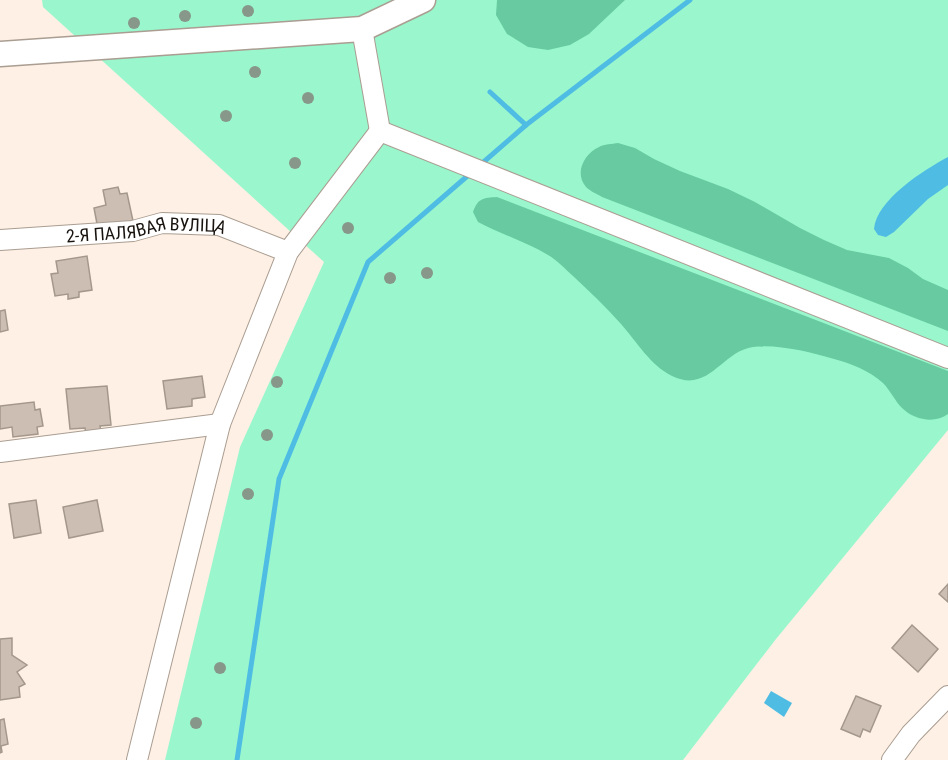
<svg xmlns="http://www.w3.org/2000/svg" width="948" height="760" viewBox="0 0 948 760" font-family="'Roboto Condensed',sans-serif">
	<rect width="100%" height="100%" fill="#fef0e4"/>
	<path fill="#9af7cd" d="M42 0H948V430L776 639 683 760H165L240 447 324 262 43 7Z"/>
	<g fill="#67caa0">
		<path d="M497 0H625L589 34 570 45 548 50 528 47 507 34 496 15Z"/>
		<path d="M618 143 635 148 654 159 680 171 728 189 755 202 800 228 824 240 847 250 889 258 908 268 923 279 948 290V331L602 197C597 194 590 191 586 187 574 173 584 154 599 147 604 144 612 144 618 143Z"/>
		<path d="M497 197 948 371V414C935 424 914 420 902 408 895 401 890 390 883 383 870 371 850 363 834 359 810 352 777 344 753 347 722 351 709 394 672 376 650 365 637 342 621 324 606 307 589 291 573 276 565 269 557 260 548 255 526 242 501 234 478 222L473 212C478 198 483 198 497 197Z"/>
	</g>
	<g fill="#4fbde3">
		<path d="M948 157V185L928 199 894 232 886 237 878 235 874 229C877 199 924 170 948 157Z"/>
		<path d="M771 691 792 703 784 717 764 703Z"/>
	</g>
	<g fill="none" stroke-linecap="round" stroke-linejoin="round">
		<g stroke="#4fbde3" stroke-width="5">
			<path d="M490 92 526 125"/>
			<path d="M479 166 526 125 690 0"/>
			<path d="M237 760 279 479 368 262 472 172"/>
		</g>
	</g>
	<g fill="#cdbeb3" stroke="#a4978c" stroke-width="1.5">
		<path d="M118 187 120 194 127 193 133 221 98 229 94 208 106 205 103 190Z"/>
		<path d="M87 256 92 290 79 292V297L68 299V294L55 296 51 274 58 273 56 261Z"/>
		<path d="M5 310 8 330 0 332V311Z"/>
		<path d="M202 376 205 397 192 399V406L167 409 163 381Z"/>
		<path d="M107 386 111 425 100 426 101 433 86 434 85 428 70 429 66 389Z"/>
		<path d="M34 402 35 410 40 409 43 426 37 427 38 434 13 437 12 427 0 429V406Z"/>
		<path d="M36 500 41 533 14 538 9 504Z"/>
		<path d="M97 500 103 531 69 538 63 507Z"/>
		<path d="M948 584V602L939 594Z"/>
		<path d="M912 625 938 649 918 672 892 648Z"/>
		<path d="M12 638V655L27 665 17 672 25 684 19 687 20 697 0 700V639Z"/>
		<path d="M856 696 881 706 870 732 863 729 860 737 841 729Z"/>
		<path d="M4 719 8 744 1 746 2 752 0 753V720Z"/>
	</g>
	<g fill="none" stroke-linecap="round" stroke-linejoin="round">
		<g stroke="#aa9d91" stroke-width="22">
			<g id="minor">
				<path d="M362 29 380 131 948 358"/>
				<path id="s1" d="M0 240 133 231 162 223 219 225 288 252"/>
				<path d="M0 452 220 424"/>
				<path d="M137 760 220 424 288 252 380 131"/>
				<path d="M892 760 911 734 948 696"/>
			</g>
		</g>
		<g stroke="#aa9d91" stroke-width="27">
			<path id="tertiary" d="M0 54 362 29 423 0"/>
		</g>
		<use href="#minor" stroke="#fff" stroke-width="20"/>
		<use href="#tertiary" stroke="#fff" stroke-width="24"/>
	</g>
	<g fill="#879789">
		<circle cx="248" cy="11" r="6"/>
		<circle cx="185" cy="16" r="6"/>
		<circle cx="134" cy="23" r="6"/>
		<circle cx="255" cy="72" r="6"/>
		<circle cx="308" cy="98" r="6"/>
		<circle cx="226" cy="116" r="6"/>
		<circle cx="295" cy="163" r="6"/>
		<circle cx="348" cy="228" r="6"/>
		<circle cx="427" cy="273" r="6"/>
		<circle cx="390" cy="278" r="6"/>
		<circle cx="277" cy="382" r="6"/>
		<circle cx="267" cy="435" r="6"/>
		<circle cx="248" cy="494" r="6"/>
		<circle cx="220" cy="668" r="6"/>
		<circle cx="196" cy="723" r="6"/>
	</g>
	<g text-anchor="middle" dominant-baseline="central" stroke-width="4.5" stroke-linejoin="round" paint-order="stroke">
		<g font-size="18" fill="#18130f" stroke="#fef0e4">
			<text stroke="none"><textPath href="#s1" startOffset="147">2-Я ПАЛЯВАЯ ВУЛІЦА</textPath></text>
		</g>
	</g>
</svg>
